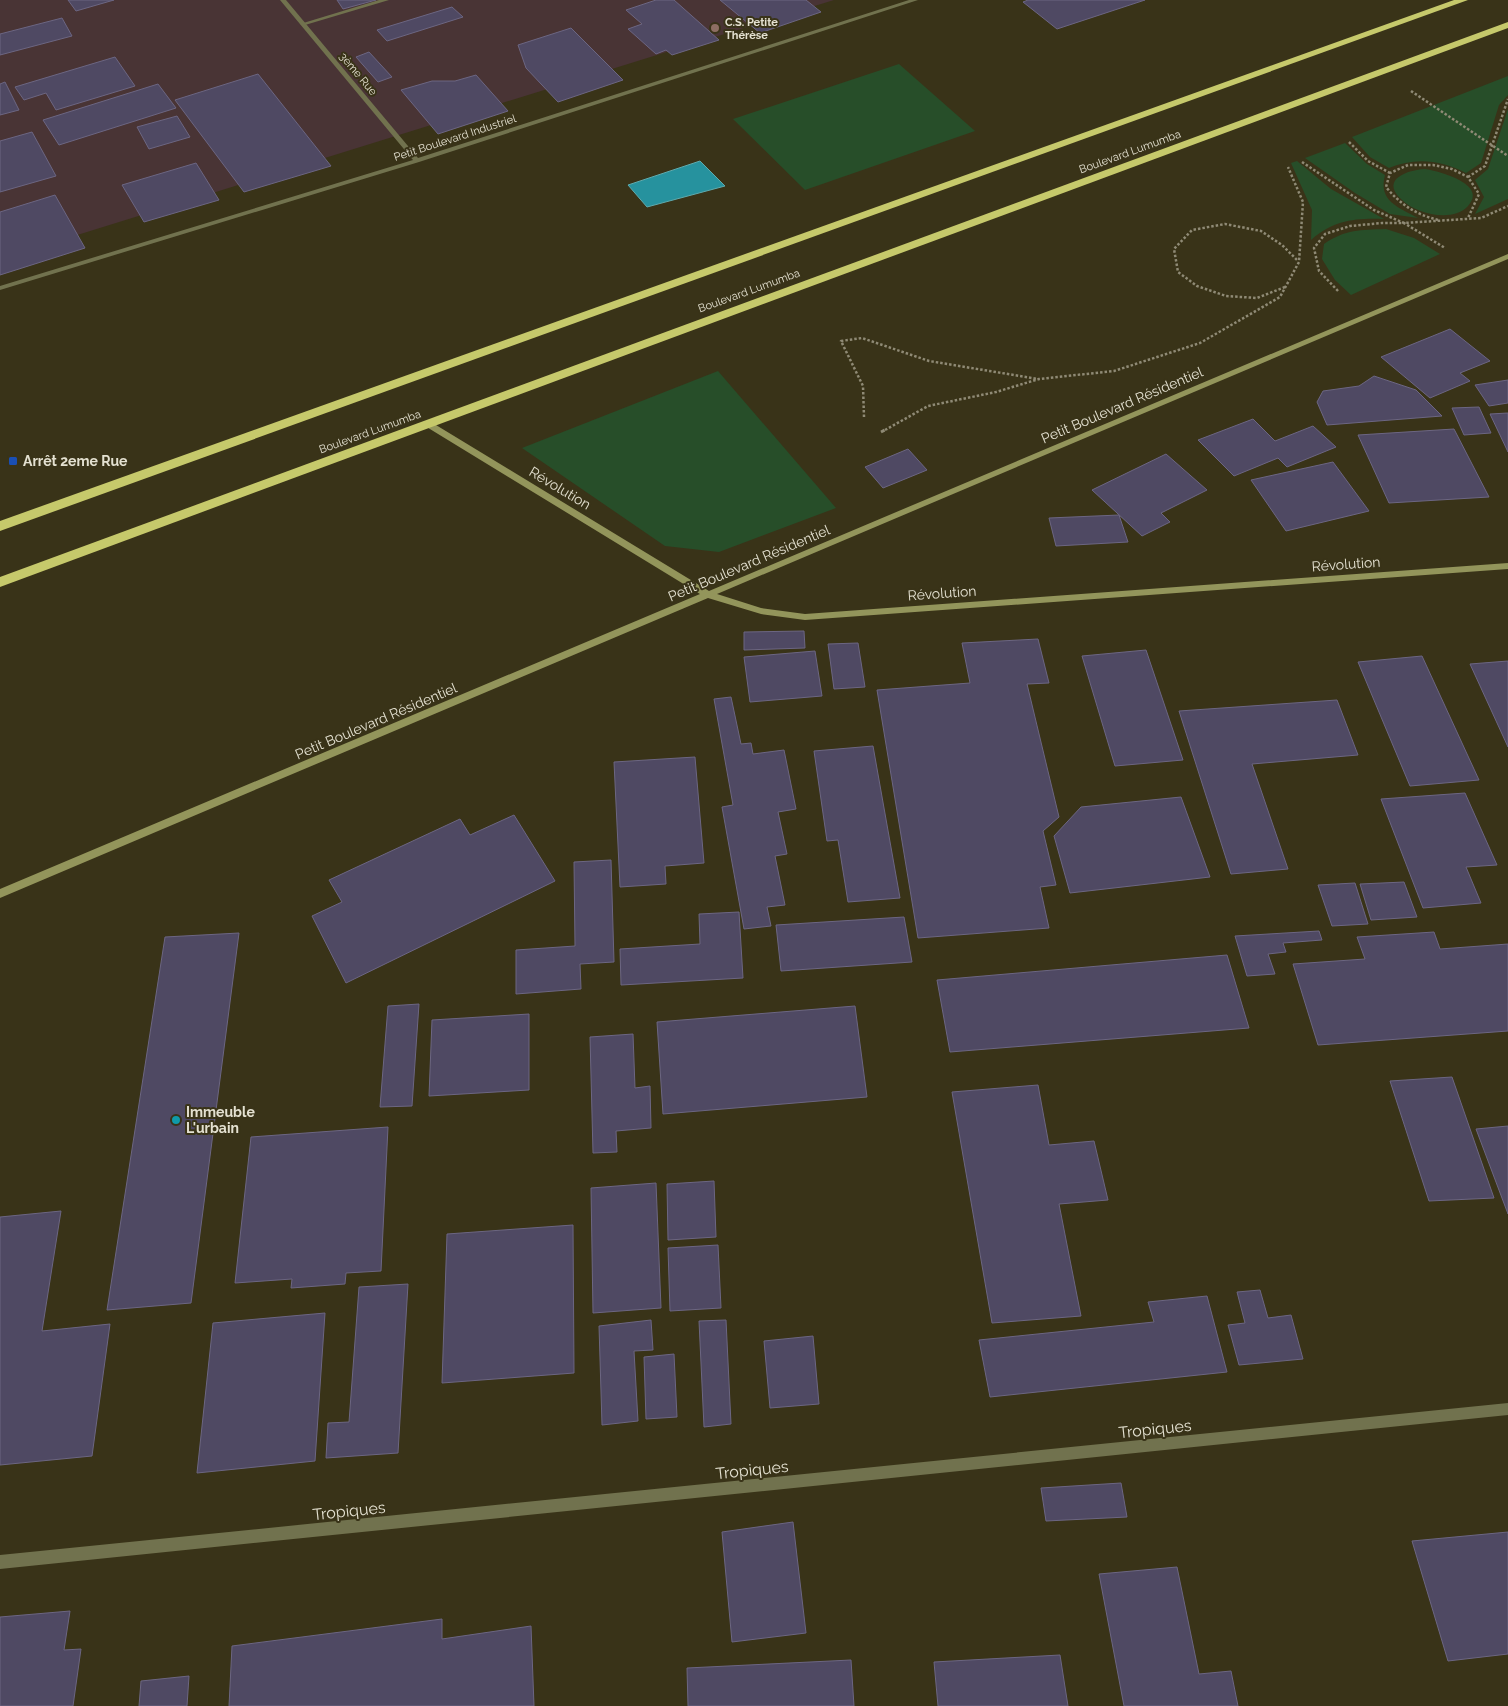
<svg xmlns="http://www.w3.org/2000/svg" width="1508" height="1706" viewBox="0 0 1508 1706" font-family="Raleway,sans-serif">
	<rect width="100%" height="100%" fill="#393318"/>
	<path fill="#493435" d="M0 0H834L0 259Z"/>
	<g fill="#274e29">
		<path d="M899 64 975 131 805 190 733 119Z"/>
		<path d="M1508 76V95L1499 105 1481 163 1466 173C1441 160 1415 157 1389 168L1370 157 1352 137Z"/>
		<path d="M1508 109V199L1475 214 1484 197 1475 180 1488 169Z"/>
		<path d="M1345 143 1367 164 1385 175C1378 201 1398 207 1418 218L1390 214 1355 193 1305 158Z"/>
		<path d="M1297 161 1331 189 1384 219C1355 218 1334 220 1311 240L1312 210 1291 163Z"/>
		<path d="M1425 169C1438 171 1489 184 1468 206 1453 223 1415 214 1401 199 1380 179 1408 170 1425 169Z"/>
		<path d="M1386 229 1414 238 1440 254 1351 295 1335 280 1322 259 1324 244C1346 229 1360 230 1386 229Z"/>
		<path d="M718 371 836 508 719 552 665 546 522 448Z"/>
	</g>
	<path fill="#26929e" stroke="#5faaad" d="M700 161 725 186 647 207 628 185Z"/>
	<g fill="#4f4963" stroke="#6c6682">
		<path d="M68 0H114L76 11Z"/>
		<path d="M337 0H376L343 9Z"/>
		<path d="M656 0H674L719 40 672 55 666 50 656 54 628 29 642 24 626 10Z"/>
		<path d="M720 0H806L821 12 760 33Z"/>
		<path d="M1028 0H1145L1057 29 1023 2Z"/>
		<path d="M452 7 463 17 387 41 377 30Z"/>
		<path d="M62 18 72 36 0 55V34Z"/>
		<path d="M571 28 623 80 558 102 526 68 518 45Z"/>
		<path d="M369 52 392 77 378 82 356 57Z"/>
		<path d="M115 57 135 86 56 110 46 93 24 100 15 87Z"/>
		<path d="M258 74 331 166 244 192 175 100Z"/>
		<path d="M476 75 508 111 438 134 401 90 432 81H455Z"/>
		<path d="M5 82 19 110 0 115V84Z"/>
		<path d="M158 84 176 108 59 145 43 120Z"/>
		<path d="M177 116 190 137 149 149 137 127Z"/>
		<path d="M32 132 56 176 0 192V141Z"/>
		<path d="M196 163 219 200 144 222 122 185Z"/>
		<path d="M55 195 85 248 0 275V212Z"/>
		<path d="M1450 329 1490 361 1460 373 1470 381 1430 398 1381 357Z"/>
		<path d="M1374 376 1416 390 1442 416 1327 425 1317 402 1323 391 1359 386Z"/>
		<path d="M1508 380V403L1489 406 1475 385Z"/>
		<path d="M1479 407 1491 433 1464 435 1452 408Z"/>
		<path d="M1508 413V452L1490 414Z"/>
		<path d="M1253 419 1275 441 1313 426 1336 447 1287 467 1278 458 1234 476 1198 440Z"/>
		<path d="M1454 429 1489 497 1389 503 1358 435Z"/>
		<path d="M908 449 927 470 883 488 865 467Z"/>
		<path d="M1166 454 1207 490 1161 513 1170 522 1142 536 1092 490Z"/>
		<path d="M1333 462 1369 511 1286 531 1251 480Z"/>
		<path d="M1119 515 1128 542 1056 546 1049 518Z"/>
		<path d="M804 631 805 648 744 650V632Z"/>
		<path d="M1038 639 1049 683 1027 684 1059 817 1043 831 1056 885 1040 887 1049 928 918 938 877 690 970 683 962 643Z"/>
		<path d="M858 643 865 687 834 689 828 644Z"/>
		<path d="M1146 650 1183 760 1115 766 1082 656Z"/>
		<path d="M815 651 822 696 750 702 744 657Z"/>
		<path d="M1422 656 1479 780 1410 786 1358 662Z"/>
		<path d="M1508 661V747L1470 664Z"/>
		<path d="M731 697 741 744 751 743 753 754 784 750 796 809 778 812 787 854 775 856 785 905 767 907 771 926 744 929 722 807 733 805 714 699Z"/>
		<path d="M1337 700 1358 755 1252 764 1288 869 1231 874 1179 711Z"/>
		<path d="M873 746 900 898 848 902 838 840 827 841 814 751Z"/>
		<path d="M695 757 704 863 665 866 666 884 620 887 614 762Z"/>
		<path d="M1465 793 1497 865 1466 867 1481 903 1423 908 1381 799Z"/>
		<path d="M1181 797 1210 877 1070 893 1054 836 1081 807Z"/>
		<path d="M514 815 555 881 346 983 312 916 342 902 329 880 460 819 470 835Z"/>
		<path d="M611 860 614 962 580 964 581 989 516 994V950L575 946 574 862Z"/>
		<path d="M1404 882 1417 917 1371 920 1360 884Z"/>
		<path d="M1355 883 1368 924 1332 926 1318 885Z"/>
		<path d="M739 912 743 978 621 985 620 949 700 944 699 914Z"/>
		<path d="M904 917 912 962 781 971 776 925Z"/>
		<path d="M1319 931 1322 940 1283 943 1286 952 1268 954 1275 974 1247 976 1235 936Z"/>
		<path d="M1434 932 1440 949 1508 944V1031L1318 1045 1293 964 1365 959 1357 937Z"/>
		<path d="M239 933 191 1303 107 1310 165 937Z"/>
		<path d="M1227 955 1249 1028 950 1052 937 980Z"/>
		<path d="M419 1004 412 1106 380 1107 388 1006Z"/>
		<path d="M855 1006 867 1097 663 1114 657 1022Z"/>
		<path d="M529 1014V1090L429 1096 432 1020Z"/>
		<path d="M633 1034 635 1088 650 1086 651 1128 616 1131 617 1152 593 1153 590 1037Z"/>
		<path d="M1452 1077 1494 1198 1429 1201 1390 1081Z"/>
		<path d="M1038 1085 1049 1145 1094 1141 1108 1200 1059 1204 1081 1316 992 1323 952 1092Z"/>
		<path d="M1508 1126V1214L1476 1129Z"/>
		<path d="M388 1127 381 1271 346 1273 345 1284 291 1288 292 1279 235 1283 251 1137Z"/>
		<path d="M714 1181 716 1237 668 1240 667 1184Z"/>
		<path d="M656 1183 661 1308 593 1313 591 1188Z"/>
		<path d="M61 1211 42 1331 110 1324 92 1456 0 1465V1217Z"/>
		<path d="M573 1225 574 1373 442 1383 447 1234Z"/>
		<path d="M718 1245 721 1308 670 1311 668 1248Z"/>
		<path d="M408 1284 398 1453 326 1458 328 1423 349 1422 359 1287Z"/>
		<path d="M1260 1290 1268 1318 1291 1315 1303 1359 1239 1365 1228 1325 1245 1323 1237 1292Z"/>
		<path d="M1207 1296 1227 1372 990 1397 979 1340 1154 1322 1148 1302Z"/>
		<path d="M325 1313 315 1461 197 1473 213 1323Z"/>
		<path d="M651 1320 653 1350 634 1351 638 1421 602 1425 599 1326Z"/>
		<path d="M726 1320 731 1424 704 1427 699 1321Z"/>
		<path d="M813 1336 819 1404 770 1408 764 1341Z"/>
		<path d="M674 1354 677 1417 646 1419 644 1357Z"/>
		<path d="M1121 1483 1127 1517 1046 1521 1041 1488Z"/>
		<path d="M793 1522 806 1633 732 1642 722 1532Z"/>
		<path d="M1508 1532V1654L1448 1661 1412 1541Z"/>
		<path d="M1177 1567 1199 1674 1231 1671 1238 1706H1124L1099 1574Z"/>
		<path d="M70 1611 64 1650 81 1649 73 1706H0V1617Z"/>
		<path d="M442 1619V1639L531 1626 534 1706H229L232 1646Z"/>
		<path d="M1060 1655 1068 1706H938L934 1662Z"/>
		<path d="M851 1660 854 1706H688L687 1668Z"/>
		<path d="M189 1676 187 1706H139L141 1681Z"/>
	</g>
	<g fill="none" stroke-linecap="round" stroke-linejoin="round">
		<g stroke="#8f8a75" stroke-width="2.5" stroke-dasharray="2.5 2" stroke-linecap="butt">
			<path d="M1411 91 1508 156"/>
			<path d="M1349 142 1368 161 1390 173"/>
			<path d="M1302 162 1374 210 1404 223 1481 218 1508 206"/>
			<path d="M1468 177 1485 166 1508 99"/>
			<path d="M1438 220C1415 214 1401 205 1386 187L1390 173 1408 165H1433L1452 169 1468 177 1479 194 1468 218"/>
			<path d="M1285 287 1257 298 1226 296 1197 286 1178 272 1174 249 1192 230 1225 224 1261 231 1282 245 1298 261"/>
			<path d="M1338 291 1319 271 1314 248 1325 234 1350 226 1382 223H1404L1445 248"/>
			<path d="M864 417 863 386 841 341 862 338 929 361 1038 379"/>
			<path d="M885 430 928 406 996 392 1039 379 1114 371 1200 343 1280 297 1299 262 1303 202 1288 167"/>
		</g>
		<path stroke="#8f8a75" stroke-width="3" stroke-dasharray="4 2.5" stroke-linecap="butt" d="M881 432 887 429"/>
		<path fill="#71724e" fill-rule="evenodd" d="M379 0H389L305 25 300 24Z"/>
		<g fill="#71724e" fill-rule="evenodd">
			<path d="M280 0H286L418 158 909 0H918L419 162 0 290V286L413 160Z"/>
			<path d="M1508 1403V1415L0 1569V1555Z"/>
		</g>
		<path fill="#93955b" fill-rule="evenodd" d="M1508 254V259L717 594 761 608 805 614 1508 563V569L805 620 761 614 708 598 0 898V889L700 594 425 426V422H431L709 591Z"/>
		<g fill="#c6c96b" fill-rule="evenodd">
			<path d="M1454 0H1468L0 531V521Z"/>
			<path d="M1508 22V28L0 587V577Z"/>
		</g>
	</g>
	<circle fill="#8d6e63" stroke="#393318" stroke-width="2" cx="715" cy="28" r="5"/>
	<rect fill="#1a4fb4" stroke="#393318" stroke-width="2" x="8" y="456" width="10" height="10" rx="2.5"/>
	<circle fill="#0f9aa8" stroke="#393318" stroke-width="2" cx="176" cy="1120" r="5"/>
	<g text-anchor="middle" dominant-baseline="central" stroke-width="4" stroke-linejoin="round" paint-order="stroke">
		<g font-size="11" font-weight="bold" fill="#e4e1d1" stroke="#393318" text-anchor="start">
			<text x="725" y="22">C.S. Petite<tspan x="725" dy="13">Thérèse</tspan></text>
		</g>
		<g font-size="11" fill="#e4e1d1" stroke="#393318">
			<text transform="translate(358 74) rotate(50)">3ème Rue</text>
			<text transform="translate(455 138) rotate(-18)">Petit Boulevard Industriel</text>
			<text transform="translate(1130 152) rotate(-20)">Boulevard Lumumba</text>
			<text transform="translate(749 291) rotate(-20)">Boulevard Lumumba</text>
			<text transform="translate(370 432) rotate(-20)">Boulevard Lumumba</text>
		</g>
		<g font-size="14" fill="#e4e1d1" stroke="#393318">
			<text transform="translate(1122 405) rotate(-23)">Petit Boulevard Résidentiel</text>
			<text transform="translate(560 488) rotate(31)">Révolution</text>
			<text transform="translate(749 563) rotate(-23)">Petit Boulevard Résidentiel</text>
			<text transform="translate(1346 564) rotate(-4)">Révolution</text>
			<text transform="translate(942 593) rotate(-4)">Révolution</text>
			<text transform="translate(376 721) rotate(-23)">Petit Boulevard Résidentiel</text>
		</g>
		<g font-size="14" font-weight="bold" fill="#e4e1d1" stroke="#393318" text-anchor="start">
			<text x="23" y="461">Arrêt 2eme Rue</text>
			<text x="186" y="1112">Immeuble<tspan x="186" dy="16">L'urbain</tspan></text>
		</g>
		<g font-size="16" fill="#e4e1d1" stroke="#393318">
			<text transform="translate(1155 1429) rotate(-6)">Tropiques</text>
			<text transform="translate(752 1470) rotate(-6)">Tropiques</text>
			<text transform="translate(349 1511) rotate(-6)">Tropiques</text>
		</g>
	</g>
</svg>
